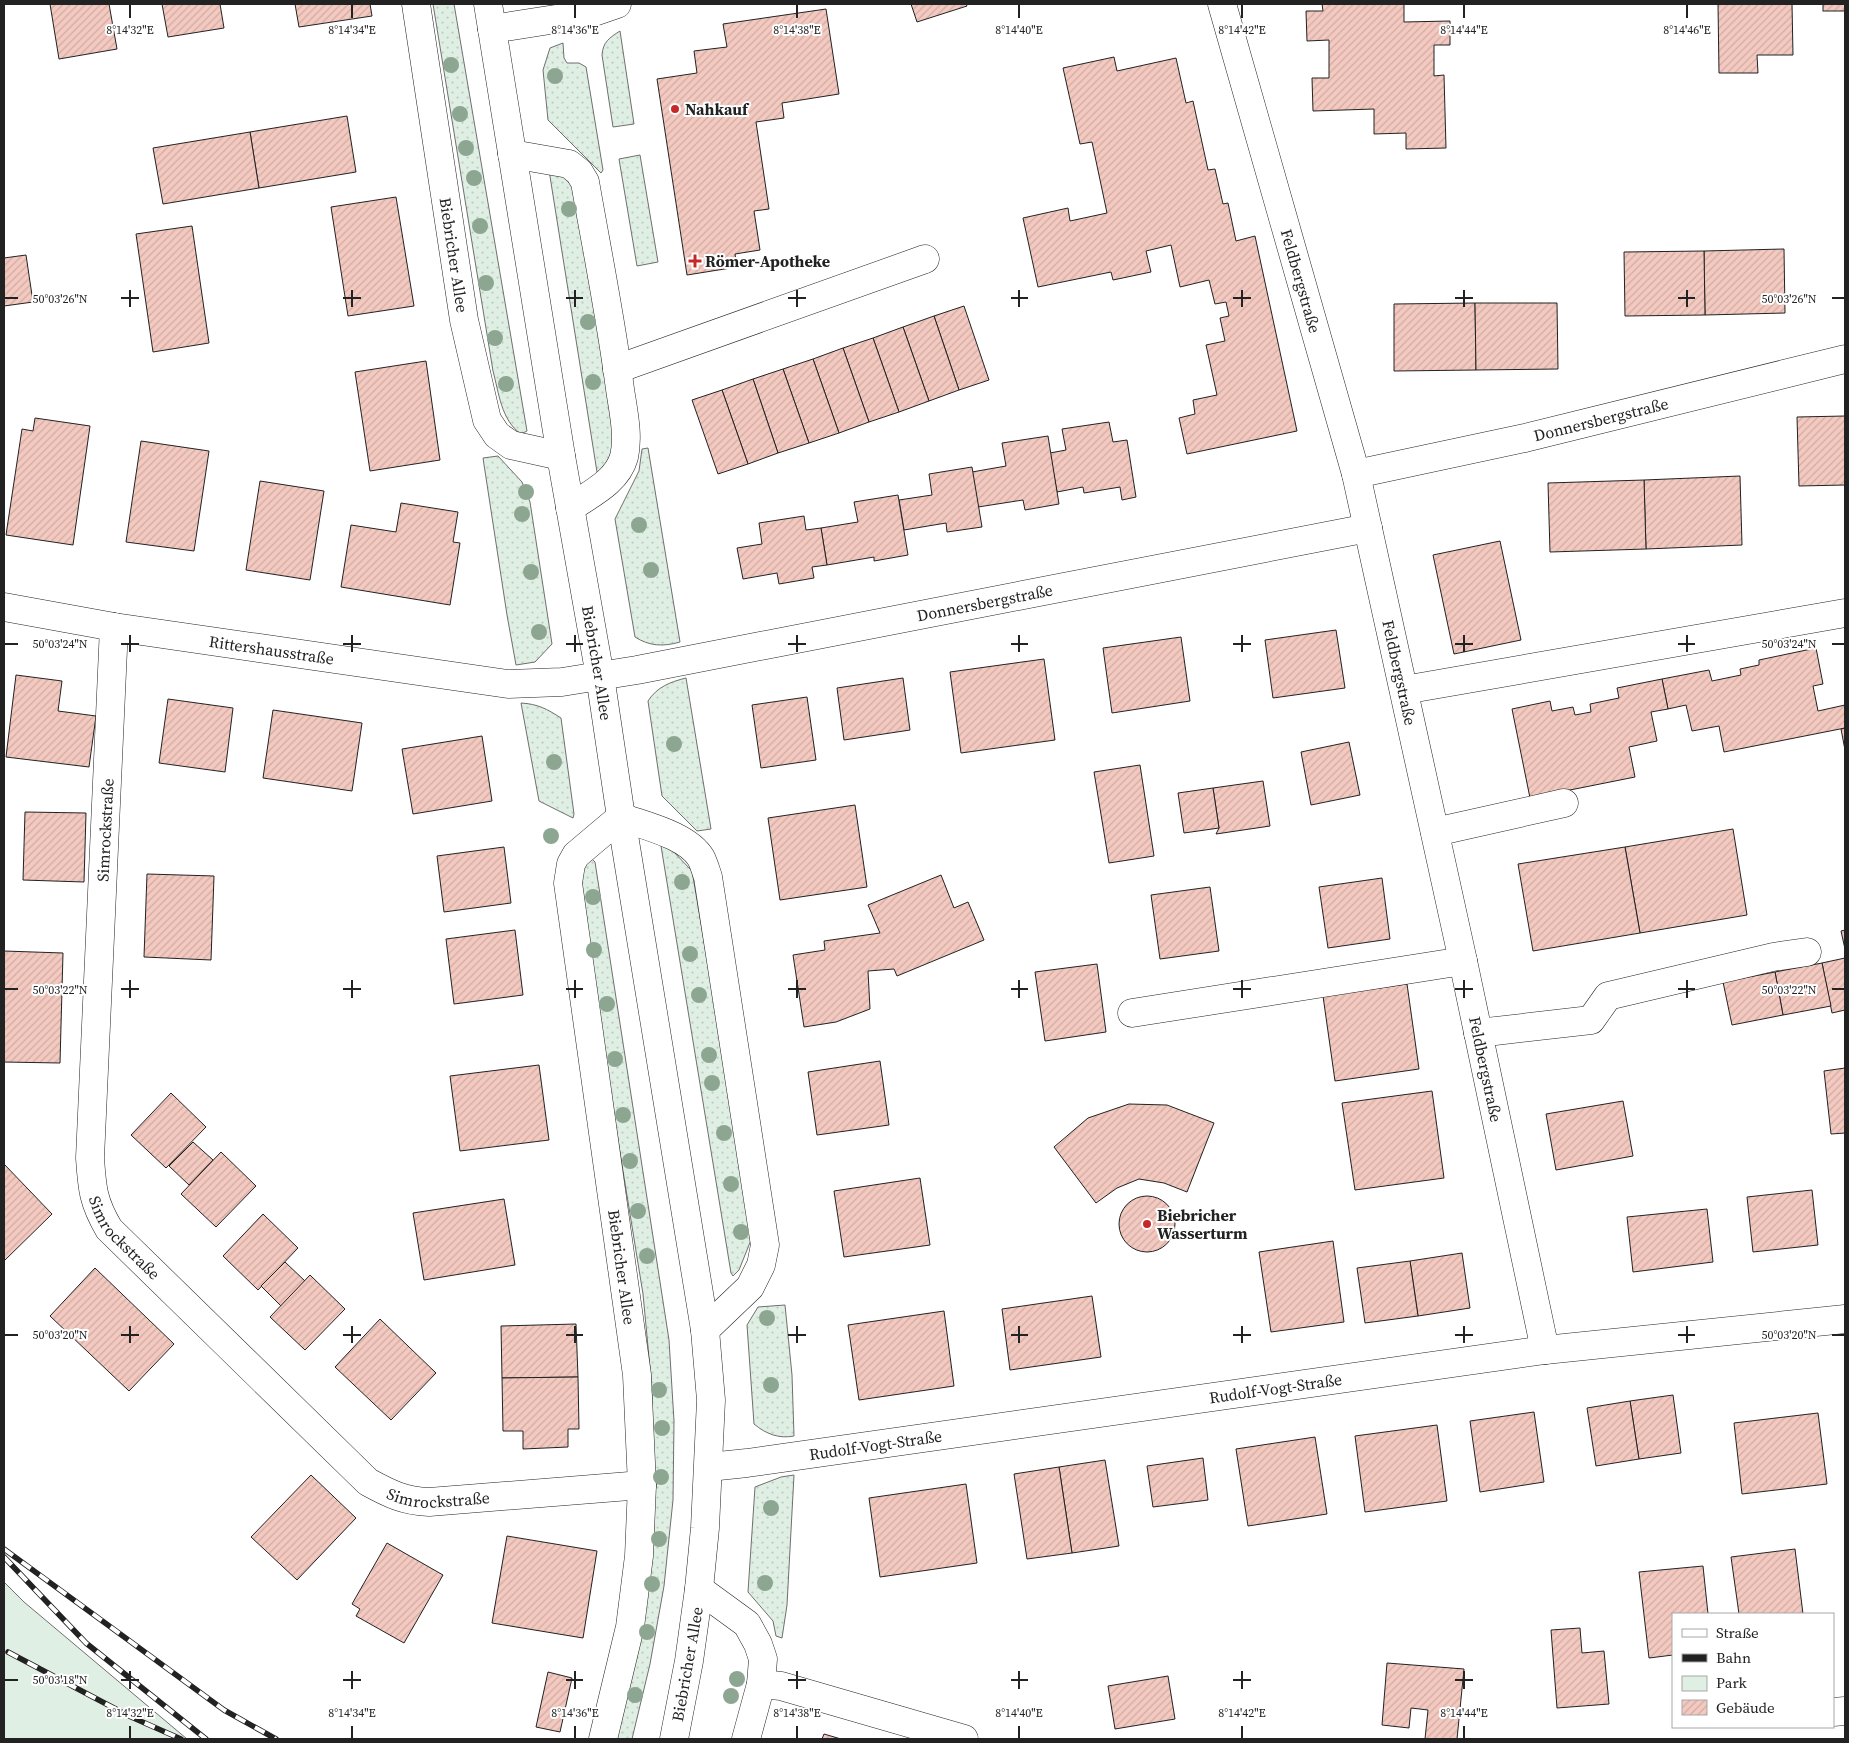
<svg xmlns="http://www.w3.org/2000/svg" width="1849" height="1743" viewBox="0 0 1849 1743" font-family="'Source Serif 4',serif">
	<defs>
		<pattern id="grass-dots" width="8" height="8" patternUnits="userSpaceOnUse" patternTransform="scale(1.25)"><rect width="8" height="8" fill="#e0efe3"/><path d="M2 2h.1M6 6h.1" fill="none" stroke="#c0cdc2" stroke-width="1.8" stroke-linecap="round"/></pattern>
		<pattern id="building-hatch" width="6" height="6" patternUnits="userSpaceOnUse" patternTransform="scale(1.25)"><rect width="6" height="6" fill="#f3c9c0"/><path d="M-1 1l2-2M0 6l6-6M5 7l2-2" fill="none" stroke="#d0aca5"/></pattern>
	</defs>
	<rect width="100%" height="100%" fill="#fff"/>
	<g fill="url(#grass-dots)" stroke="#6f6f6f">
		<path d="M433 4H454L527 431 521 434C501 420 499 393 493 371Z"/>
		<path d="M620 31 634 124 613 127 602 55C603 42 609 38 620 31Z"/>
		<path d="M563 43 564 58 567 63H579L586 67 603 170 601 173 548 120 543 70 550 48Z"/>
		<path d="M640 155 658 262 637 266 619 159Z"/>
		<path d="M549 170 559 172 582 197 614 422 612 453 601 475 597 472Z"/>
		<path d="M648 448 680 642C663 647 649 646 635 637L615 519 639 471 642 449Z"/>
		<path d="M498 456 522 482 530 502 552 644 535 662 516 665 507 615 483 458Z"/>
		<path d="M686 678 711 829 697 831 662 796 648 701C657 687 670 682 686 678Z"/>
		<path d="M521 703C538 704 547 709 561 718L574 814 573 818 539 801Z"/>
		<path d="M661 846 671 849 692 871 751 1217 753 1235 739 1270 733 1276 731 1273Z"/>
		<path d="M592 859 595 862 669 1340 674 1421 673 1500 664 1586 650 1664 632 1739H614L651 1502 652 1389 643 1294 576 881 586 860Z"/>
		<path d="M785 1305 792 1375 794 1436C779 1439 766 1434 754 1424L747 1325 758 1307Z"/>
		<path d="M794 1475 787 1605 782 1638 776 1636 773 1621 748 1592 755 1487 781 1477Z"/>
	</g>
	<path fill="#e0efe3" stroke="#6f6f6f" d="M4 1582 24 1602 187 1739H4Z"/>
	<g fill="url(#building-hatch)" stroke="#222">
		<path d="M50 4H109L117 49 59 59Z"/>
		<path d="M162 4H220L224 28 168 37Z"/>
		<path d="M295 4H370L372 16 299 27Z"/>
		<path d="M911 4H966L967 6 917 22Z"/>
		<path d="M1322 4H1404V22L1450 21V45H1434V76L1444 75 1446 148 1406 149V133L1374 134V109L1313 111 1312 78H1329V40L1307 41 1306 11H1323Z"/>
		<path d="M1718 4H1792L1793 55H1757L1758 73H1719Z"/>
		<rect x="1823" y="4" width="22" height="7"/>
		<path d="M826 9 839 94 782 103 784 118 756 122 769 209 754 211 760 250 735 254 737 267 687 275 657 79 697 73 694 51 727 47 723 24Z"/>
		<path d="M1114 57 1117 71 1176 58 1186 103 1193 101 1208 170 1215 169 1223 204 1228 203 1236 241 1255 236 1297 431 1187 454 1179 418 1195 414 1193 400 1217 395 1206 345 1225 341 1220 318 1229 316 1226 302 1215 304 1209 280 1180 287 1171 245 1146 251 1151 272 1113 280 1111 272 1038 287 1023 218 1068 208 1070 221 1107 213 1092 142 1080 144 1063 68Z"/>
		<path d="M347 116 356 172 259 188 250 132Z"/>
		<path d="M250 132 259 188 163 204 153 148Z"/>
		<path d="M396 197 414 306 348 316 331 207Z"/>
		<path d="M192 226 209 343 153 352 136 234Z"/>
		<path d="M1784 249 1785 313 1705 315 1704 251Z"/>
		<path d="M1704 251 1705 315 1625 316 1624 252Z"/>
		<path d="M26 255 33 302 4 306V258Z"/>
		<path d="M1475 303 1476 370 1394 371V304Z"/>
		<path d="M1475 303H1557L1558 369 1476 370Z"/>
		<path d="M964 306 989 380 959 390 934 316Z"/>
		<path d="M934 316 959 390 929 401 903 327Z"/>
		<path d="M903 327 929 401 899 412 873 338Z"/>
		<path d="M873 338 899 412 869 422 843 348Z"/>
		<path d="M843 348 869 422 839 433 813 359Z"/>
		<path d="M813 359 839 433 809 443 783 369Z"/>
		<path d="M426 361 440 460 370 471 355 372Z"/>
		<path d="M783 369 809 443 778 453 753 379Z"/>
		<path d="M753 379 778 453 748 464 722 390Z"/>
		<path d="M722 390 748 464 718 474 692 400Z"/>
		<path d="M1845 416V485L1799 486 1797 417Z"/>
		<path d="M35 418 90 426 73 545 6 535 22 429 33 431Z"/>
		<path d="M1109 422 1113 442 1127 440 1136 497 1122 500 1120 487 1084 493 1083 487 1057 492 1050 453 1066 450 1062 429Z"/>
		<path d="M1048 436 1059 504 1025 510 1023 500 978 507 972 472 1006 466 1002 443Z"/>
		<path d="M141 441 209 451 194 551 126 542Z"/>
		<path d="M972 467 982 527 947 532 946 523 904 530 899 500 932 495 929 474Z"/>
		<path d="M1740 476 1742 545 1646 549 1644 480Z"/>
		<path d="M1644 480 1646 549 1550 552 1548 483Z"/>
		<path d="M260 481 324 491 310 580 246 570Z"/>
		<path d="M898 495 908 555 874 561V557L827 565 821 528 858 522 854 502Z"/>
		<path d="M401 503 458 512 453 542 460 543 450 605 341 587 351 525 396 532Z"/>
		<path d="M804 516 806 530 821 528 827 565 812 567 814 578 779 584 777 573 743 579 737 548 762 544 759 523Z"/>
		<path d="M1500 541 1521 640 1454 654 1433 555Z"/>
		<path d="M1336 630 1345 688 1273 698 1265 640Z"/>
		<path d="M1181 637 1190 701 1112 713 1103 648Z"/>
		<path d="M1816 648 1823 684 1813 686 1818 711 1845 705V728L1724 752 1719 726 1692 731 1686 705 1668 709 1662 679 1709 670 1712 681 1741 675 1740 669 1759 665V660Z"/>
		<path d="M1044 659 1055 740 961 753 950 672Z"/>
		<path d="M16 675 62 681 58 711 96 716 89 767 6 757Z"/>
		<path d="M903 678 910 730 844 740 837 688Z"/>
		<path d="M1662 679 1668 709 1651 712 1657 741 1629 747 1635 777 1530 798 1512 709 1550 701 1552 711 1573 707 1575 715 1591 712 1590 704 1619 698 1617 688Z"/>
		<path d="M807 697 816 760 761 768 752 705Z"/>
		<path d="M168 699 233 708 225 772 159 763Z"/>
		<path d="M273 710 362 723 352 791 263 778Z"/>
		<path d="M1845 728V750L1841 729Z"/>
		<path d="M482 736 492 801 413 814 402 749Z"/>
		<path d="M1349 742 1360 795 1311 805 1301 752Z"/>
		<path d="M1140 765 1154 856 1109 863 1094 772Z"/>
		<path d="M1263 781 1270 826 1216 834 1219 828 1213 788Z"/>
		<path d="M1213 788 1219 828 1184 833 1178 793Z"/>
		<path d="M855 805 867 887 780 900 768 818Z"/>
		<path d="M25 812 86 813 84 882 23 880Z"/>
		<path d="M1733 829 1747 915 1640 933 1625 847Z"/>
		<path d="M504 847 511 903 444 912 437 856Z"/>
		<path d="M1625 847 1640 933 1533 951 1518 864Z"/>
		<path d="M147 874 214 876 211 960 144 957Z"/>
		<path d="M941 875 954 908 968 902 984 940 897 976 894 969 868 971 870 1009 836 1022 804 1027 793 955 825 950 824 941 880 933 868 905Z"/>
		<path d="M1382 878 1390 939 1328 948 1319 887Z"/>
		<path d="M1210 887 1219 951 1160 959 1151 895Z"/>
		<path d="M515 930 523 995 454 1004 446 939Z"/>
		<path d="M1845 930V949L1841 931Z"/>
		<path d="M4 951 63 953 60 1063 4 1062Z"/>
		<path d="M1845 958V1010L1832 1013 1822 963Z"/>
		<path d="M1822 963 1831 1006 1783 1015 1775 972Z"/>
		<path d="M1097 964 1106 1032 1045 1041 1035 972Z"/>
		<path d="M1775 972 1783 1015 1732 1025 1723 982Z"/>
		<path d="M1407 984 1419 1069 1335 1081 1323 996Z"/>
		<path d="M880 1061 889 1125 817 1135 808 1072Z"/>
		<path d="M539 1065 549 1140 460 1151 450 1076Z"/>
		<path d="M1845 1068V1133L1831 1134 1824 1071Z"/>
		<path d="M1432 1091 1444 1178 1355 1190 1342 1103Z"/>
		<path d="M171 1093 206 1127 166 1168 131 1135Z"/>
		<path d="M1623 1101 1633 1156 1556 1170 1546 1114Z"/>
		<path d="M1129 1104 1167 1105 1214 1123 1187 1192 1164 1183 1139 1179 1117 1188 1096 1203 1054 1147 1088 1118Z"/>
		<path d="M193 1142 213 1160 189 1185 169 1166Z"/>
		<path d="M221 1152 256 1186 216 1227 181 1194Z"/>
		<path d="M4 1164 52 1214 4 1261V1188L5 1186 4 1185Z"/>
		<path d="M920 1178 930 1245 844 1257 834 1191Z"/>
		<path d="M1812 1190 1818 1245 1753 1252 1747 1197Z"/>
		<circle cx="1147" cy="1224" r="28"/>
		<path d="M504 1199 515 1265 424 1280 413 1213Z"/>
		<path d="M1707 1209 1713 1262 1633 1272 1627 1217Z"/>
		<path d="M263 1214 298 1248 258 1290 223 1256Z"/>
		<path d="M1333 1241 1344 1322 1271 1332 1259 1252Z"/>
		<path d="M1462 1253 1470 1308 1418 1316 1410 1261Z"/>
		<path d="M1410 1261 1418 1316 1365 1323 1357 1268Z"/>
		<path d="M285 1262 305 1281 281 1306 261 1286Z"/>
		<path d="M95 1268 174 1344 129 1391 50 1316Z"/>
		<path d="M310 1275 345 1309 305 1350 270 1317Z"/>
		<path d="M1092 1296 1101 1357 1010 1370 1002 1309Z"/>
		<path d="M944 1311 954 1386 859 1400 848 1325Z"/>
		<path d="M380 1319 436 1373 391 1420 335 1367Z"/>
		<path d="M576 1324 578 1377 502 1378 501 1326Z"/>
		<path d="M578 1377 579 1429H568V1447L523 1449V1431H503L502 1378Z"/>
		<path d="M1673 1395 1681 1453 1639 1459 1630 1401Z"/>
		<path d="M1630 1401 1639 1459 1596 1466 1587 1408Z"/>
		<path d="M1534 1412 1544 1482 1480 1492 1470 1421Z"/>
		<path d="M1818 1413 1827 1484 1742 1494 1734 1423Z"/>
		<path d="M1437 1425 1447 1501 1365 1512 1355 1436Z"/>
		<path d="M1315 1437 1327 1514 1248 1526 1236 1449Z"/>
		<path d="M1203 1458 1208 1500 1153 1507 1147 1466Z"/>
		<path d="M1105 1460 1119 1546 1072 1553 1059 1467Z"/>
		<path d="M1059 1467 1072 1553 1027 1559 1014 1474Z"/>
		<path d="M311 1475 356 1518 297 1580 251 1537Z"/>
		<path d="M966 1484 977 1563 880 1577 869 1498Z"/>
		<path d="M507 1536 597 1551 583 1638 492 1623Z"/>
		<path d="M387 1543 443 1575 404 1643 356 1616 360 1609 352 1604Z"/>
		<path d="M1795 1549 1803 1614H1739L1731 1557Z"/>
		<path d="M1703 1566 1708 1614H1673V1655L1649 1658 1639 1572Z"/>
		<path d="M1580 1628 1582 1653 1604 1651 1609 1704 1557 1708 1551 1630Z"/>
		<path d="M1387 1663 1464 1669 1457 1739H1425L1428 1710 1411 1708 1409 1728 1382 1725Z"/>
		<path d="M548 1672 572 1678 560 1732 536 1727Z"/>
		<path d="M1168 1676 1175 1719 1115 1729 1108 1686Z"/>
		<path d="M824 1734 841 1739H822Z"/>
	</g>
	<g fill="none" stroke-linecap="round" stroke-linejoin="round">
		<g stroke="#222" stroke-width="29">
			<g id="minor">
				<path id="s1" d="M416 4 464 320 487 420 497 435 511 445 561 456"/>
				<path id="s2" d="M1222 4 1356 474 1463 961 1545 1350"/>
				<path d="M492 29 588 14 617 4"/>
				<path d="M512 154 569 164 579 172 585 182C597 251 611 319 620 389 623 410 629 435 624 457 617 482 590 494 570 508"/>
				<path d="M617 369 925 259"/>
				<path id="s3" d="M1356 474 1525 438 1845 359"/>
				<path id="s4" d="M4 607 114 627 508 684 562 682 637 670 1368 528"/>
				<path id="s5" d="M114 627 90 1158C92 1188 93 1202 109 1229L368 1482C390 1494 404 1501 429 1502L642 1485"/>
				<path d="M1404 690 1845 613"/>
				<path d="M1435 832 1564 803"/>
				<path d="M1132 1013 1463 961"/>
				<path d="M1478 1033 1591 1020 1608 996 1773 957 1807 952"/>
				<path id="s6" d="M709 1467 747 1463 1545 1350 1845 1319"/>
				<path d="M699 1589 747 1624 758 1644 763 1659 761 1684 746 1739"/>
				<path d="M761 1684 781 1686 964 1739"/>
				<path d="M1833 1712 1845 1711"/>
				<path d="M603 1739 630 1627 639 1556 642 1485 637 1375 568 883 571 864 576 855 621 817C645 826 687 835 701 858 704 864 706 871 708 877L765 1245 761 1265 750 1287 705 1330"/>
			</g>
		</g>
		<g stroke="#222" stroke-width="29">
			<g id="major">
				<path id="s7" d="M488 4 561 456 600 676 621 817 705 1330 711 1400 705 1528 699 1589 689 1661 674 1739"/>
			</g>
		</g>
		<use href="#minor" stroke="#fff" stroke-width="28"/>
		<use href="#major" stroke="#fff" stroke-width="28"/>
		<g stroke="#222" stroke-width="5.5">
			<g id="rail">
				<path d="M4 1549 224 1710 276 1739"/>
				<path d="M4 1557 86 1643 206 1739"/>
				<path d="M8 1652 129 1716 181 1739"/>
			</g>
		</g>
		<use href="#rail" stroke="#fff" stroke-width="4" stroke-dasharray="11" stroke-linecap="butt"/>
	</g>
	<g fill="#8da692">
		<circle cx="451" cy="65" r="8"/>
		<circle cx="555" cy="76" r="8"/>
		<circle cx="460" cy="114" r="8"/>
		<circle cx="466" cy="148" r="8"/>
		<circle cx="474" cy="178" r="8"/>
		<circle cx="569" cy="209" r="8"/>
		<circle cx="480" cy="226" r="8"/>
		<circle cx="486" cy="283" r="8"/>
		<circle cx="588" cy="322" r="8"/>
		<circle cx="495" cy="338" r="8"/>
		<circle cx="593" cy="382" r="8"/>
		<circle cx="506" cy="384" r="8"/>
		<circle cx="526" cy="492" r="8"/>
		<circle cx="522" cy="514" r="8"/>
		<circle cx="639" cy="525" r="8"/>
		<circle cx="651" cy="570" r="8"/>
		<circle cx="531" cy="572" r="8"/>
		<circle cx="539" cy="632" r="8"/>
		<circle cx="674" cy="744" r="8"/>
		<circle cx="554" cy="762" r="8"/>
		<circle cx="551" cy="836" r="8"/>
		<circle cx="682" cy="882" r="8"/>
		<circle cx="593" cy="897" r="8"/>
		<circle cx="594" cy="950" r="8"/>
		<circle cx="690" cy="954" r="8"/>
		<circle cx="699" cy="995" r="8"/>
		<circle cx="607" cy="1004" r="8"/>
		<circle cx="709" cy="1055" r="8"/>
		<circle cx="615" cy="1059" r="8"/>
		<circle cx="712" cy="1083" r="8"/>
		<circle cx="623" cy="1115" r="8"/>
		<circle cx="724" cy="1133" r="8"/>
		<circle cx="630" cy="1161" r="8"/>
		<circle cx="731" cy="1184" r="8"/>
		<circle cx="638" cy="1211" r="8"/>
		<circle cx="741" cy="1232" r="8"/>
		<circle cx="647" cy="1256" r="8"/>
		<circle cx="767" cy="1318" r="8"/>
		<circle cx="771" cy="1385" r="8"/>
		<circle cx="659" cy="1390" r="8"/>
		<circle cx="662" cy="1428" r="8"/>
		<circle cx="661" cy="1477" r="8"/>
		<circle cx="771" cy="1508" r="8"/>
		<circle cx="659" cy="1539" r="8"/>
		<circle cx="765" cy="1583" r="8"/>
		<circle cx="652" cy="1584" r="8"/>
		<circle cx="647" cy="1632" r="8"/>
		<circle cx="737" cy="1679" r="8"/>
		<circle cx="635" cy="1695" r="8"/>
		<circle cx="731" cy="1696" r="8"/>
	</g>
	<path fill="none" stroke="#222" stroke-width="2" d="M130 5V18M352 5V18M575 5V18M797 5V18M1019 5V18M1242 5V18M1464 5V18M1687 5V18M130 290V307M352 290V307M575 290V307M797 290V307M1019 290V307M1242 290V307M1464 290V307M1687 290V307M5 298H18M121 298H139M343 298H361M566 298H583M788 298H806M1011 298H1028M1233 298H1251M1455 298H1473M1678 298H1695M1832 298H1844M130 635V652M352 635V652M575 635V652M797 635V652M1019 635V652M1242 635V652M1464 635V652M1687 635V652M5 644H18M121 644H139M343 644H361M566 644H583M788 644H806M1011 644H1028M1233 644H1251M1455 644H1473M1678 644H1695M1832 644H1844M130 980V998M352 980V998M575 980V998M797 980V998M1019 980V998M1242 980V998M1464 980V998M1687 980V998M5 989H18M121 989H139M343 989H361M566 989H583M788 989H806M1011 989H1028M1233 989H1251M1455 989H1473M1678 989H1695M1832 989H1844M130 1326V1343M352 1326V1343M575 1326V1343M797 1326V1343M1019 1326V1343M1242 1326V1343M1464 1326V1343M1687 1326V1343M5 1335H18M121 1335H139M343 1335H361M566 1335H583M788 1335H806M1011 1335H1028M1233 1335H1251M1455 1335H1473M1678 1335H1695M1832 1335H1844M130 1671V1689M352 1671V1689M575 1671V1689M797 1671V1689M1019 1671V1689M1242 1671V1689M1464 1671V1689M5 1680H18M121 1680H139M343 1680H361M566 1680H583M788 1680H806M1011 1680H1028M1233 1680H1251M1455 1680H1473M130 1726V1738M352 1726V1738M575 1726V1738M797 1726V1738M1019 1726V1738M1242 1726V1738M1464 1726V1738"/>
	<g fill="#c62828" stroke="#fff" stroke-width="2">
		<circle cx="675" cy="109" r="5"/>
		<path d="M692.5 253.5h5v5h5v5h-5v5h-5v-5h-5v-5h5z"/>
		<circle cx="1147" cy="1224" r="5"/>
	</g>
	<g text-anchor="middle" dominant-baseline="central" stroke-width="4" stroke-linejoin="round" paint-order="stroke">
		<g font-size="16" font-weight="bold" fill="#222" stroke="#fff" text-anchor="start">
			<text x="685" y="109">Nahkauf</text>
			<text x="705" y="261">Römer-Apotheke</text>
			<text x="1157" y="1215">Biebricher<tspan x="1157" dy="18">Wasserturm</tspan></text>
		</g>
		<g font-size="16" fill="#222" stroke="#fff">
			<text stroke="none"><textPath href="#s1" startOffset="254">Biebricher Allee</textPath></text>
			<text stroke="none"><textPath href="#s2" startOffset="288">Feldbergstraße</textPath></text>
			<text stroke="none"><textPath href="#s3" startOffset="251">Donnersbergstraße</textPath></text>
			<text stroke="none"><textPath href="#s4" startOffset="994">Donnersbergstraße</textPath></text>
			<text stroke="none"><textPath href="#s4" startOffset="271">Rittershausstraße</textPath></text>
			<text stroke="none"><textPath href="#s7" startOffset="668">Biebricher Allee</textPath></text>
			<text stroke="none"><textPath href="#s2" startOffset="692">Feldbergstraße</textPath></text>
			<text transform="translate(105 830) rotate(-87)">Simrockstraße</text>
			<text stroke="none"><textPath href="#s2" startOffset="1098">Feldbergstraße</textPath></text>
			<text stroke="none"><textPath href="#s5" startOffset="622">Simrockstraße</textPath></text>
			<text transform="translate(622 1267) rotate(82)">Biebricher Allee</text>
			<text stroke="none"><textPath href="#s6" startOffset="572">Rudolf-Vogt-Straße</textPath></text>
			<text stroke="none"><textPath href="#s6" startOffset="168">Rudolf-Vogt-Straße</textPath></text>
			<text stroke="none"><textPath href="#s5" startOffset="1042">Simrockstraße</textPath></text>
			<text transform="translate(687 1664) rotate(-80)">Biebricher Allee</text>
		</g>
	</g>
	<g font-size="12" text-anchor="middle" fill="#222" stroke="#fff" stroke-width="4" stroke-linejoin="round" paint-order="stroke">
		<text x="130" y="34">8°14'32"E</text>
		<text x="352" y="34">8°14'34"E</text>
		<text x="575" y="34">8°14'36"E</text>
		<text x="797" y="34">8°14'38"E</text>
		<text x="1019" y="34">8°14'40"E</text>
		<text x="1242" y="34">8°14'42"E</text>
		<text x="1464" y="34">8°14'44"E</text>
		<text x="1687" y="34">8°14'46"E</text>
		<text x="60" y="303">50°03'26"N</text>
		<text x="1789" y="303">50°03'26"N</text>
		<text x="60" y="648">50°03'24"N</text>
		<text x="1789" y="648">50°03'24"N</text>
		<text x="60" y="994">50°03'22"N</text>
		<text x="1789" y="994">50°03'22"N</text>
		<text x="60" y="1339">50°03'20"N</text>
		<text x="1789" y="1339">50°03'20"N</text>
		<text x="60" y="1684">50°03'18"N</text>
		<text x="130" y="1717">8°14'32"E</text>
		<text x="352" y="1717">8°14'34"E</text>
		<text x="575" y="1717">8°14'36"E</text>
		<text x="797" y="1717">8°14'38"E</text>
		<text x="1019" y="1717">8°14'40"E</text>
		<text x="1242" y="1717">8°14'42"E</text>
		<text x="1464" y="1717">8°14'44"E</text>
	</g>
	<rect width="1849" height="1743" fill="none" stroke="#222222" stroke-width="10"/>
	<rect x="1672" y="1613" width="162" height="115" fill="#ffffff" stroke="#a7a7a7"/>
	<rect x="1682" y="1629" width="25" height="8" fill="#ffffff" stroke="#a7a7a7"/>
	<text x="1716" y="1638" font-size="15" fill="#222222">Straße</text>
	<rect x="1682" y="1654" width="25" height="8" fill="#222222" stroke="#a7a7a7"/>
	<text x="1716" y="1663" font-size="15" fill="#222222">Bahn</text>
	<rect x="1682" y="1676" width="25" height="15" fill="#e0efe3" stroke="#a7a7a7"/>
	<text x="1716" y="1688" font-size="15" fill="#222222">Park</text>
	<rect x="1682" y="1700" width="25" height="15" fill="url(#building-hatch)" stroke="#a7a7a7"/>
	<text x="1716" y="1713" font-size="15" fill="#222222">Gebäude</text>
</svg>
